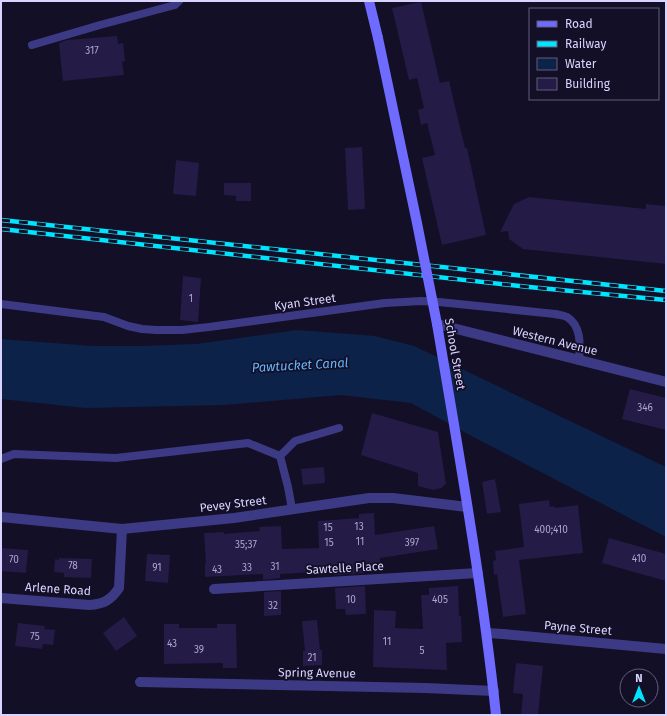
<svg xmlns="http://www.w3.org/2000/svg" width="667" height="716" viewBox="0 0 667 716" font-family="'Fira Sans',sans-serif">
	<rect width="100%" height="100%" fill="#130f26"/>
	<path fill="#0c2248" d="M297 330 375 336 414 346 666 467V537L479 440 411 403 341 395 224 405 85 408 1 399V339L93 346H141L196 344Z"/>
	<g fill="#241b47">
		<path d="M421 2 440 83 449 81 465 148H467L486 235 442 245 422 158 435 155 427 123 421 125 418 110 424 108 417 78 409 80 392 8Z"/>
		<path d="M117 36 118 44 123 43 125 61 122 62 124 75 63 81 59 43 67 40Z"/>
		<path d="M362 147 365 209 348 210 345 148Z"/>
		<path d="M176 160 199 163 196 196 173 194Z"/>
		<path d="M224 183H251V201H236V196L224 195Z"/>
		<path d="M529 197 646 209V204L666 206V264L523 249 509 239 508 231 500 232 514 204Z"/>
		<path d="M183 276 201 278 198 322 180 320Z"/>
		<path d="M630 389 666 398V430L622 419Z"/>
		<path d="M372 413 438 432 446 484 441 488 433 490 418 486V473L361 455Z"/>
		<path d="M324 467 325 483 303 485 301 469Z"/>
		<path d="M495 479 501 512 487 514 482 482Z"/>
		<path d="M549 500 550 507 555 506V508L578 505 583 553 519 560 526 614 503 617 497 574 494 575 493 561 496 560 495 551 524 547 519 504Z"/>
		<path d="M374 513 375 535 434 526 438 549 380 558V564H372V570H364V573L335 575 334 571 280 574V578L263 580V574L205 577V563H206L204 533 224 532V534L260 531 259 527 281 526 282 549 319 548 318 521 359 518V514Z"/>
		<path d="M609 538 666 554V581L602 563Z"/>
		<path d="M1 548 28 550 26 573 1 571Z"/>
		<path d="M147 554 170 555 168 583 145 581Z"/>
		<path d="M59 558 92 559 91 578 64 577V573L54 572 55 559 59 560Z"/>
		<path d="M365 586 366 614 346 615 345 609H336L335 588Z"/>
		<path d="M458 586 459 616H461L462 642 446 643 447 670 373 667 374 610 396 611 395 628 423 629 421 595H429V588Z"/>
		<path d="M281 591V615L264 616V592Z"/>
		<path d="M124 617 137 636 116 651 103 633Z"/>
		<path d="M317 620 320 650H322V665L303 666V651H305L302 621Z"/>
		<path d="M18 623 45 626 44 629 55 630 53 645 43 644 42 649 15 646Z"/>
		<path d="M164 624H179V628H217V624H236L237 668H223V663L164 664Z"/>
		<path d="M516 663 543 666 538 715H521L523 694 513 693Z"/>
	</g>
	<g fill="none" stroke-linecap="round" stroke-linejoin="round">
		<g stroke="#3d3a85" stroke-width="8">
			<path d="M32 45 100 25 175 5 179 1"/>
			<path d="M1 304 104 317 128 326 142 329 156 330H182L209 327 385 303 421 301 439 302 555 314C559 315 563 315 567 317 582 326 580 346 579 361"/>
			<path d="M280 456 295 441 339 428"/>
			<path d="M1 459 14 454 116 458 248 443 280 456 288 487 292 509"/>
		</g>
		<g stroke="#3d3a85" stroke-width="10">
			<path d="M437 324 666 382"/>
			<path d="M1 517 122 529 234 518 369 498H393L467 507"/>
			<path d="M214 589 478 573"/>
			<path d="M1 598 89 605C104 604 111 600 119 588L122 529"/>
			<path d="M487 633 503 634 666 649"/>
			<path d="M140 682 425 688 494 691"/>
		</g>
		<g stroke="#6f6bff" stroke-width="10">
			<path d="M369 1 378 38"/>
			<path d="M437 324C459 454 482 584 496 715"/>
		</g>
		<g stroke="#00e5ff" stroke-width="4.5">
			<g id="rail">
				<path d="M1 220 666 291"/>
				<path d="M1 229 529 287 666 300"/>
			</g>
		</g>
		<use href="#rail" stroke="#130f26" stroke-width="3" stroke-dasharray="9" stroke-linecap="butt"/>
		<path stroke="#6f6bff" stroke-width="10" d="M378 38 417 223 437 324"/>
	</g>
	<g text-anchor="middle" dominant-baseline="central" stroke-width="3.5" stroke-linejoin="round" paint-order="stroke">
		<g font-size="10" fill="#aca6d1">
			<text x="92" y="51">317</text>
			<text x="191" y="299">1</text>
			<text x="645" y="408">346</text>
			<text x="359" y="527">13</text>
			<text x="328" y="528">15</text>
			<text x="551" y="530">400;410</text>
			<text x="360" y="542">11</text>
			<text x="329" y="543">15</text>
			<text x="412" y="543">397</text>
			<text x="246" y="545">35;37</text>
			<text x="639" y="559">410</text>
			<text x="14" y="560">70</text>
			<text x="73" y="566">78</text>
			<text x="275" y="567">31</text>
			<text x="157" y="568">91</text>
			<text x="247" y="568">33</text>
			<text x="217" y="570">43</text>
			<text x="351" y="600">10</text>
			<text x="440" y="600">405</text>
			<text x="273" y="606">32</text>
			<text x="35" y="637">75</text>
			<text x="387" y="642">11</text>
			<text x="172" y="644">43</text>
			<text x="199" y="650">39</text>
			<text x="422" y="651">5</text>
			<text x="312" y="658">21</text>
		</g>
		<g font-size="12" fill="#d9d4ff" stroke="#130f26">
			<text transform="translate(305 302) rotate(-8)">Kyan Street</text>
			<text transform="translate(555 341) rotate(14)">Western Avenue</text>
			<text transform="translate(455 354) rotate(80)">School Street</text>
			<text transform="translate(233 504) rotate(-7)">Pevey Street</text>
			<text transform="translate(345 568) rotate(-3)">Sawtelle Place</text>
			<text transform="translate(58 589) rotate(4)">Arlene Road</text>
			<text transform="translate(578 628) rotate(5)">Payne Street</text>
			<text transform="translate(317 673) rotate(1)">Spring Avenue</text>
		</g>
		<g font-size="13" font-style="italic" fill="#62b6ff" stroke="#130f26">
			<text transform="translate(300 365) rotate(-3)">Pawtucket Canal</text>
		</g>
	</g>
	<rect width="667" height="716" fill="none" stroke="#d9d4ff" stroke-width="4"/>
	<rect x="529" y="8" width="130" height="92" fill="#130f26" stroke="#625e7d"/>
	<rect x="537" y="21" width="20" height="6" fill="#6f6bff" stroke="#625e7d"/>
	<text x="565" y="28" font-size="12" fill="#d9d4ff">Road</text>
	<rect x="537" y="41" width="20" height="6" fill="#00e5ff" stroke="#625e7d"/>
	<text x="565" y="48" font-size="12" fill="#d9d4ff">Railway</text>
	<rect x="537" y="58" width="20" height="12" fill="#0c2248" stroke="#625e7d"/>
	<text x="565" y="68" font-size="12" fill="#d9d4ff">Water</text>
	<rect x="537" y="78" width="20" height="12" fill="#241b47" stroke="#625e7d"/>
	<text x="565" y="88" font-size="12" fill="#d9d4ff">Building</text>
	<g transform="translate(639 688)"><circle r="19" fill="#130f26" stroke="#625e7d"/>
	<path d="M0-3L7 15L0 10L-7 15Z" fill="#00e5ff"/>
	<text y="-6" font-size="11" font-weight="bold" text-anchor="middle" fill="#d9d4ff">N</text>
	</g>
</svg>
